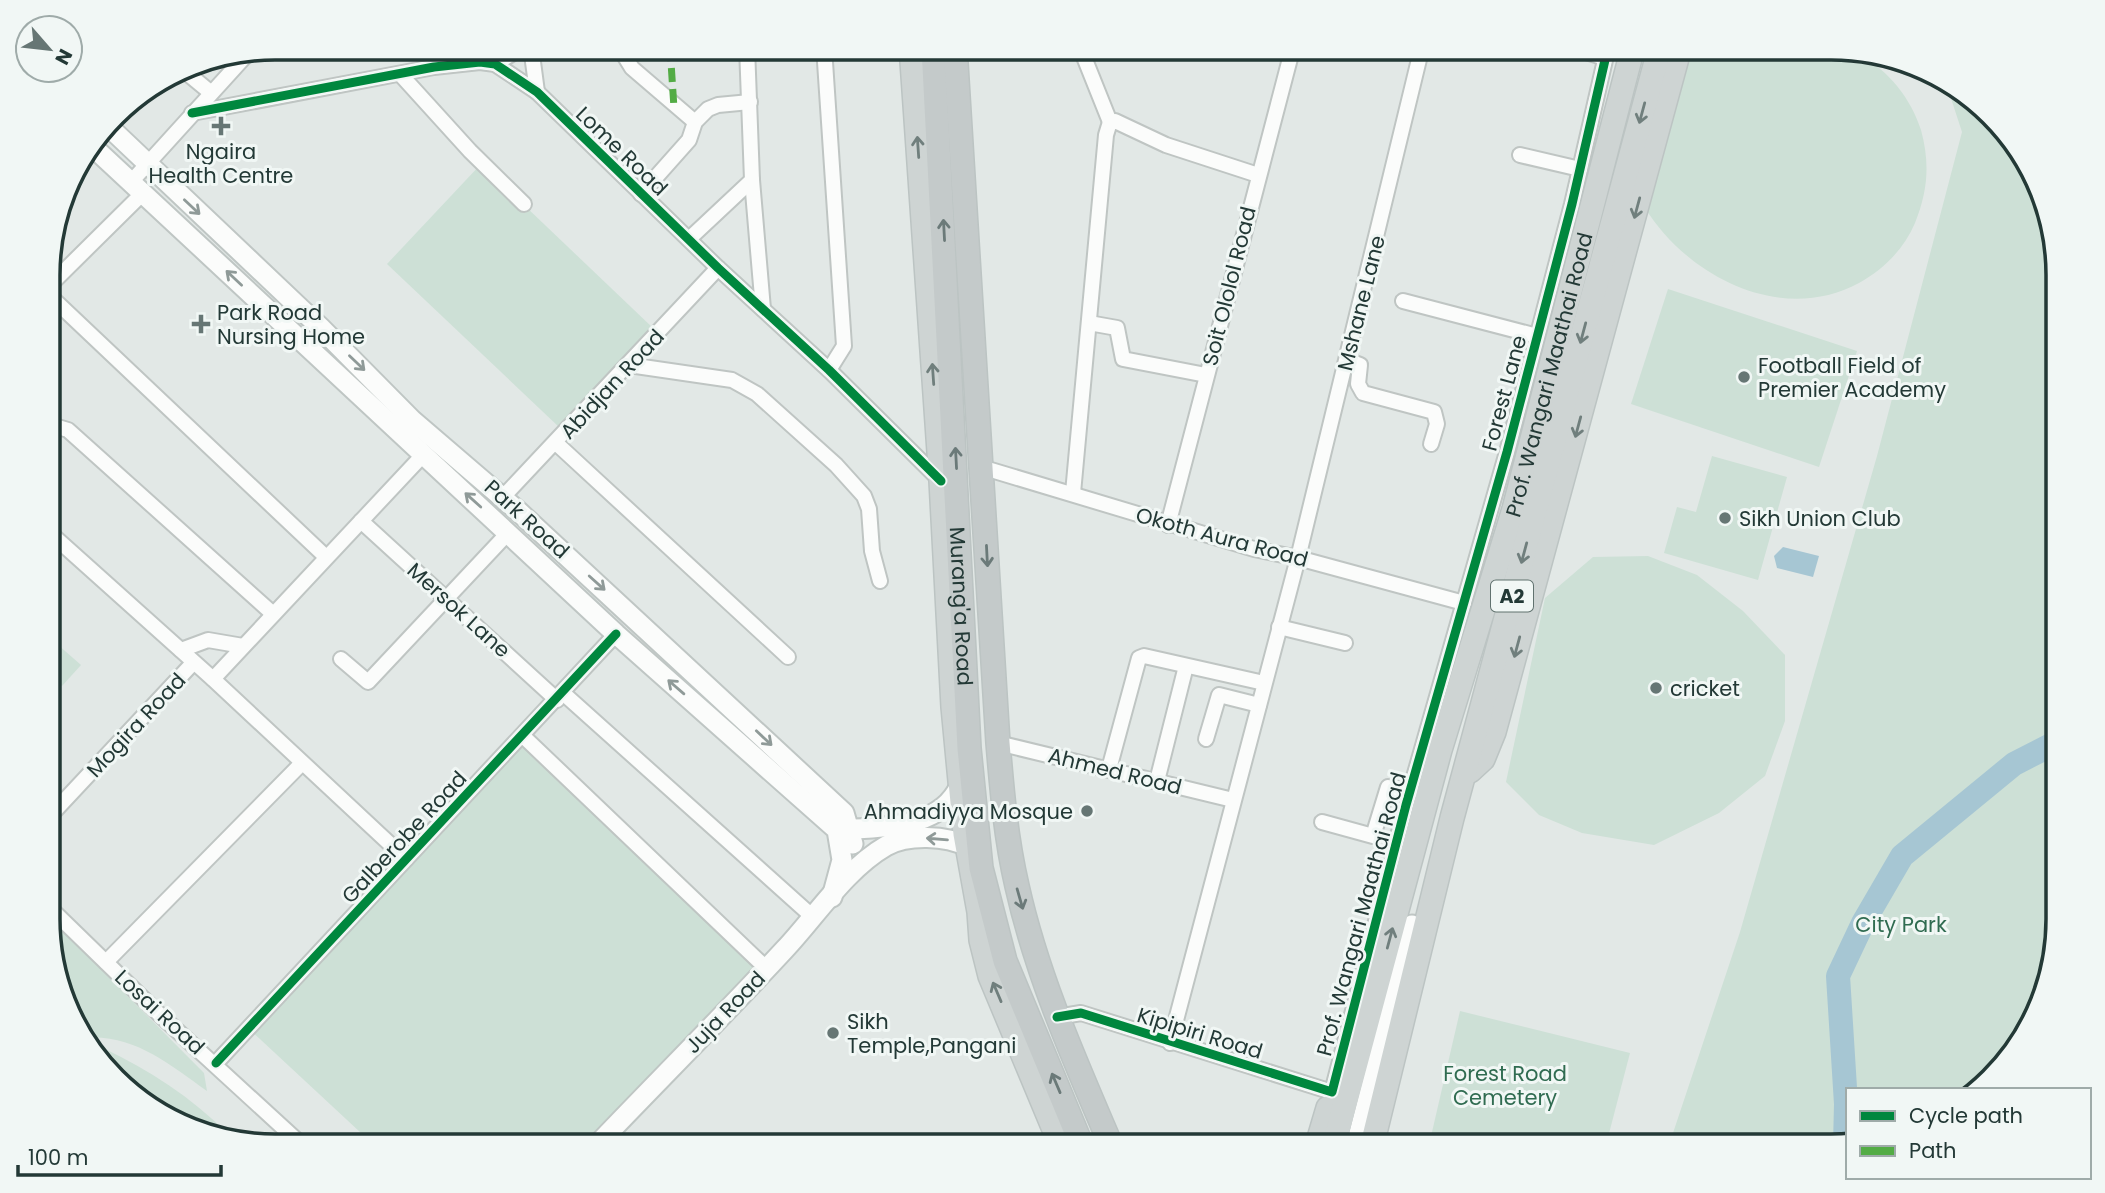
<svg xmlns="http://www.w3.org/2000/svg" width="2105" height="1193" viewBox="0 0 2105 1193" font-family="Poppins,sans-serif">
	<rect width="100%" height="100%" fill="#e2e8e6"/>
	<g fill="#cde0d6">
		<path d="M1706 47C1744 47 1826 39 1859 55 1889 70 1911 99 1921 130 1930 163 1928 191 1915 223 1904 249 1884 269 1859 283 1782 325 1688 277 1645 208L1689 53Z"/>
		<path d="M1944 77 2020 148 2057 259V933L2028 1032 1973 1090H1848V1144L1845 1145H1669L1740 932 1877 456 1962 132Z"/>
		<path d="M481 164 653 328 560 428 387 264Z"/>
		<path d="M1668 289 1857 351 1819 467 1631 404Z"/>
		<path d="M1712 456 1787 477 1758 580 1664 553 1677 507 1696 512Z"/>
		<path d="M1648 556 1697 575 1743 611 1785 655V721L1765 776 1719 813 1654 845 1582 833 1539 815 1506 782 1545 598 1593 557Z"/>
		<path d="M49 637 81 665 62 686 49 675Z"/>
		<path d="M523 736 767 969 596 1146H375L248 1028Z"/>
		<path d="M49 917 204 1073 207 1091C168 1063 132 1033 83 1038L49 948Z"/>
		<path d="M1460 1011 1630 1053 1606 1145H1429Z"/>
		<path d="M103 1048C149 1070 191 1097 227 1133L161 1116 92 1051Z"/>
	</g>
	<path fill="#a6c6d3" d="M1783 547 1819 556 1813 577 1777 568 1774 556Z"/>
	<g fill="none" stroke-linecap="round" stroke-linejoin="round">
		<path stroke="#a6c6d3" stroke-width="24" d="M1845 1145 1846 1104 1838 976 1863 923 1902 856 2014 764 2057 742"/>
		<g stroke="#bfc5c3" stroke-width="18">
			<g id="minor">
				<path d="M531 47 537 92"/>
				<path d="M619 47 632 68 695 122"/>
				<path d="M824 47 844 346 829 370"/>
				<path d="M1080 47 1110 122"/>
				<path d="M1570 47 1605 58"/>
				<path d="M495 64 523 47"/>
				<path d="M181 68 210 92"/>
				<path d="M401 75 470 151 524 204"/>
				<path d="M192 113 434 67 480 62 495 64 537 92 718 268 829 370 941 481"/>
				<path d="M1520 155 1580 169"/>
				<path d="M752 180 763 309"/>
				<path d="M131 182 249 52"/>
				<path d="M641 194 689 140 695 122 708 109 718 105 750 102"/>
				<path d="M689 239 752 180 747 47"/>
				<path d="M49 286 143 193"/>
				<path d="M49 295 326 557"/>
				<path d="M1403 301 1537 336"/>
				<path d="M1089 323 1117 328 1123 359 1206 375"/>
				<path d="M1347 360 1360 365 1358 384 1363 393 1434 412 1437 424 1431 444"/>
				<path d="M629 365 732 380 757 394 836 465 864 496 869 509 872 551 880 581"/>
				<path d="M49 431 58 427 68 430 272 613"/>
				<path d="M556 443 788 657"/>
				<path d="M981 467 1254 549 1298 558 1464 603"/>
				<path d="M1073 493 1106 135 1110 122 1115 121 1166 145 1258 175"/>
				<path d="M503 497 718 268"/>
				<path d="M361 521 557 700"/>
				<path d="M1168 525 1293 47"/>
				<path d="M49 532 213 679 406 859"/>
				<path d="M1279 627 1345 643"/>
				<path d="M181 650 208 640 243 646"/>
				<path d="M341 659 368 682 508 533"/>
				<path d="M213 679 423 455"/>
				<path d="M563 693 814 918"/>
				<path d="M523 736 767 969"/>
				<path d="M1206 739 1219 695 1259 705"/>
				<path d="M998 743 1233 800"/>
				<path d="M1109 769 1139 658 1144 656 1264 683"/>
				<path d="M1157 781 1186 666"/>
				<path d="M49 817 193 663"/>
				<path d="M1322 822 1373 836 1388 787 1411 792"/>
				<path d="M49 907 158 1013 303 1146"/>
				<path d="M106 962 302 763"/>
				<path d="M1057 1017 1081 1013 1332 1092 1406 805 1507 452 1572 204 1608 47"/>
				<path d="M1170 1043 1298 558 1422 47"/>
				<path d="M216 1063 616 634"/>
			</g>
		</g>
		<g stroke="#bfc6c4" stroke-width="23">
			<g id="secondary">
				<path d="M108 126 321 328 412 420 518 511 844 813 853 844"/>
				<path d="M92 146 616 634 837 830 842 860 832 897"/>
				<path d="M838 830C879 827 941 830 960 785"/>
				<path d="M1356 1145 1412 925"/>
				<path d="M596 1146C659 1080 723 1016 785 949 816 916 846 869 886 846 907 834 947 835 968 847"/>
			</g>
		</g>
		<g stroke="#bcc4c3" stroke-width="26">
			<g id="primary">
				<path d="M911 47 941 481 953 707 965 834 979 912 981 940 990 976 1061 1146"/>
				<path d="M1470 771 1483 759 1494 732 1680 47"/>
				<path d="M1317 1145 1328 1108"/>
				<path id="s1" d="M1334 1145 1440 750 1514 509 1633 47"/>
				<path d="M1372 1145 1452 818 1660 47"/>
			</g>
		</g>
		<g stroke="#bcc4c3" stroke-width="26">
			<g id="trunk">
				<path id="s2" d="M933 47 969 748 981 868 1005 961 1082 1146"/>
				<path d="M955 47 998 743C1002 791 1006 839 1017 886 1037 976 1075 1061 1111 1145"/>
			</g>
		</g>
		<use href="#minor" stroke="#fbfcfb" stroke-width="14"/>
		<use href="#secondary" stroke="#fbfcfb" stroke-width="19"/>
		<use href="#primary" stroke="#ced4d3" stroke-width="23"/>
		<use href="#trunk" stroke="#c4caca" stroke-width="23"/>
		<path stroke="#53ac45" stroke-width="7" stroke-dasharray="14 7" stroke-linecap="butt" d="M670 47 674 108"/>
		<g stroke="#f1f7f5" stroke-width="13">
			<g id="cycleway">
				<path d="M192 113 434 67 480 62 495 64 537 92 718 268 829 370 941 481"/>
				<path d="M1057 1017 1081 1013 1332 1092 1406 805 1507 452 1572 204 1608 47"/>
				<path d="M216 1063 616 634"/>
			</g>
		</g>
		<use href="#cycleway" stroke="#00873e" stroke-width="9"/>
	</g>
	<defs><path id="oneway-shaft" d="M-6 0H5M1.5-3L5.5 0L1.5 3" fill="none" stroke-width="1.6" stroke-linecap="round" stroke-linejoin="round" transform="scale(1.75)"/></defs>
	<g stroke="#707f7d">
		<use href="#oneway-shaft" transform="translate(1642 113) rotate(105)"/>
		<use href="#oneway-shaft" transform="translate(918 147) rotate(-94)"/>
		<use href="#oneway-shaft" transform="translate(1637 208) rotate(105)"/>
		<use href="#oneway-shaft" transform="translate(1583 333) rotate(105)"/>
		<use href="#oneway-shaft" transform="translate(933 374) rotate(-94)"/>
		<use href="#oneway-shaft" transform="translate(1578 427) rotate(105)"/>
		<use href="#oneway-shaft" transform="translate(1524 553) rotate(105)"/>
		<use href="#oneway-shaft" transform="translate(1517 647) rotate(105)"/>
		<use href="#oneway-shaft" transform="translate(1390 938) rotate(-75)"/>
		<use href="#oneway-shaft" transform="translate(997 992) rotate(-113)"/>
	</g>
	<g stroke="#8f9a98">
		<use href="#oneway-shaft" transform="translate(192 207) rotate(43)"/>
		<use href="#oneway-shaft" transform="translate(234 278) rotate(-137)"/>
		<use href="#oneway-shaft" transform="translate(357 363) rotate(44)"/>
		<use href="#oneway-shaft" transform="translate(473 500) rotate(-138)"/>
		<use href="#oneway-shaft" transform="translate(597 583) rotate(42)"/>
		<use href="#oneway-shaft" transform="translate(676 687) rotate(-139)"/>
		<use href="#oneway-shaft" transform="translate(764 738) rotate(43)"/>
		<use href="#oneway-shaft" transform="translate(937 839) rotate(-175)"/>
	</g>
	<g stroke="#6b7a79">
		<use href="#oneway-shaft" transform="translate(944 230) rotate(-93)"/>
		<use href="#oneway-shaft" transform="translate(956 458) rotate(-93)"/>
		<use href="#oneway-shaft" transform="translate(987 556) rotate(87)"/>
		<use href="#oneway-shaft" transform="translate(1020 899) rotate(74)"/>
		<use href="#oneway-shaft" transform="translate(1056 1083) rotate(-113)"/>
	</g>
	<g fill="#667674" stroke="#f1f7f5" stroke-width="2.5">
		<path d="M217.5 115.5h7v7h7v7h-7v7h-7v-7h-7v-7h7z"/>
		<path d="M197.5 313.5h7v7h7v7h-7v7h-7v-7h-7v-7h7z"/>
		<circle cx="1744" cy="377" r="7"/>
		<circle cx="1725" cy="518" r="7"/>
		<circle cx="1656" cy="688" r="7"/>
		<circle cx="1087" cy="811" r="7"/>
		<circle cx="833" cy="1033" r="7"/>
	</g>
	<g text-anchor="middle" dominant-baseline="central" stroke-width="6" stroke-linejoin="round" paint-order="stroke">
		<rect fill="#f1f7f5" stroke="#61726f" stroke-width="2" x="1491" y="580.5" width="42" height="31" rx="5"/>
		<g font-size="19" font-weight="bold" fill="#233936">
			<text x="1512" y="596">A2</text>
		</g>
		<g font-size="21" fill="#233936" stroke="#f1f7f5" text-anchor="start">
			<text x="221" y="151" text-anchor="middle">Ngaira<tspan x="221" dy="24">Health Centre</tspan></text>
			<text x="217" y="312">Park Road<tspan x="217" dy="24">Nursing Home</tspan></text>
			<text x="1758" y="365">Football Field of<tspan x="1758" dy="24">Premier Academy</tspan></text>
			<text x="1739" y="518">Sikh Union Club</text>
			<text x="1670" y="688">cricket</text>
			<text x="1073" y="811" text-anchor="end">Ahmadiyya Mosque</text>
			<text x="847" y="1021">Sikh<tspan x="847" dy="24">Temple,Pangani</tspan></text>
		</g>
		<g font-size="21" fill="#233936" stroke="#f1f7f5">
			<text transform="translate(622 151) rotate(44)">Lome Road</text>
			<text transform="translate(1229 286) rotate(-76)">Soit Ololol Road</text>
			<text transform="translate(1361 303) rotate(-76)">Mshane Lane</text>
			<text stroke="none"><textPath href="#s1" startOffset="800">Prof. Wangari Maathai Road</textPath></text>
			<text transform="translate(612 384) rotate(-47)">Abidjan Road</text>
			<text transform="translate(1504 393) rotate(-75)">Forest Lane</text>
			<text transform="translate(527 519) rotate(42)">Park Road</text>
			<text transform="translate(1222 537) rotate(15)">Okoth Aura Road</text>
			<text stroke="none"><textPath href="#s2" startOffset="560">Murang'a Road</textPath></text>
			<text transform="translate(459 610) rotate(42)">Mersok Lane</text>
			<text transform="translate(136 725) rotate(-47)">Mogira Road</text>
			<text transform="translate(1115 771) rotate(14)">Ahmed Road</text>
			<text transform="translate(404 837) rotate(-47)">Galberobe Road</text>
			<text transform="translate(1361 914) rotate(-75)">Prof. Wangari Maathai Road</text>
			<text transform="translate(160 1012) rotate(43)">Losai Road</text>
			<text transform="translate(725 1012) rotate(-46)">Juja Road</text>
			<text transform="translate(1200 1033) rotate(17)">Kipipiri Road</text>
		</g>
		<g font-size="21" fill="#306c51" stroke="#f1f7f5">
			<text x="1901" y="924">City Park</text>
			<text x="1505" y="1073">Forest Road<tspan x="1505" dy="24">Cemetery</tspan></text>
		</g>
	</g>
	<path d="M0 0H2105V1193H0ZM275 60H1831A215 215 0 0 1 2046 275V919A215 215 0 0 1 1831 1134H275A215 215 0 0 1 60 919V275A215 215 0 0 1 275 60Z" fill="#f1f7f5" fill-rule="evenodd"/>
	<path fill="none" stroke="#233936" stroke-width="3.5" d="M275 60H1831A215 215 0 0 1 2046 275V919A215 215 0 0 1 1831 1134H275A215 215 0 0 1 60 919V275A215 215 0 0 1 275 60Z"/>
	<rect x="1846" y="1088" width="245" height="91" fill="#f1f7f5" stroke="#9faba9" stroke-width="2"/>
	<rect x="1860" y="1111" width="35" height="10" fill="#00873e" stroke="#9faba9" stroke-width="2"/>
	<text x="1909" y="1123" font-size="21" fill="#233936">Cycle path</text>
	<rect x="1860" y="1146" width="35" height="10" fill="#53ac45" stroke="#9faba9" stroke-width="2"/>
	<text x="1909" y="1158" font-size="21" fill="#233936">Path</text>
	<g transform="translate(49 49) rotate(118)"><circle r="33" fill="#f1f7f5" stroke="#9faba9" stroke-width="2"/>
	<path d="M0-5L12 26L0 18L-12 26Z" fill="#667674"/>
	<text y="-10" font-size="19" font-weight="bold" text-anchor="middle" fill="#233936">N</text>
	</g>
	<path d="M18 1165v10h203v-10" fill="none" stroke="#233936" stroke-width="3.5"/>
	<text x="28" y="1165" font-size="21" fill="#233936" stroke="#f1f7f5" stroke-width="5" paint-order="stroke">100 m</text>
</svg>
